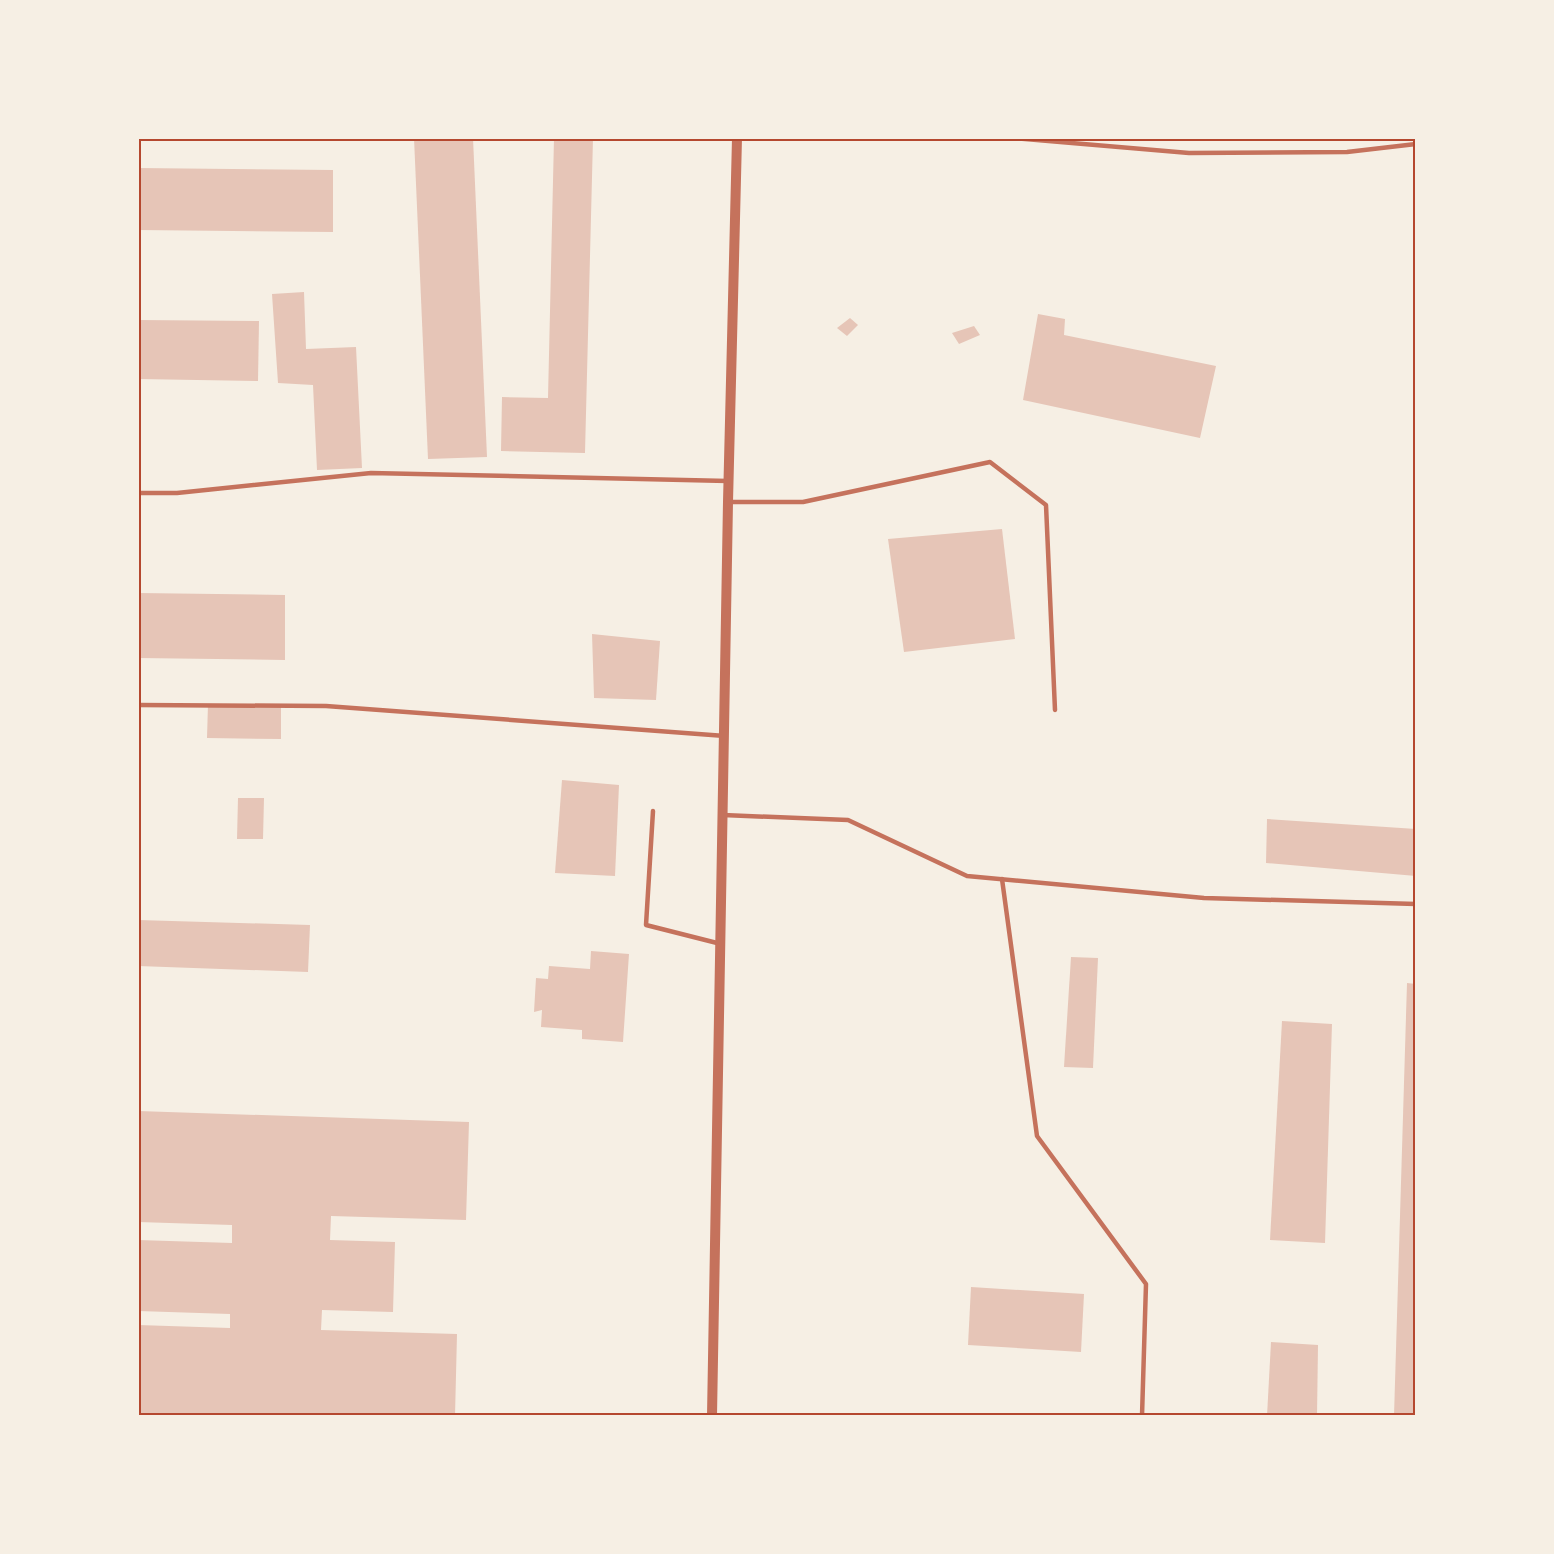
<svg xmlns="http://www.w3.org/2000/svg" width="1554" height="1554" viewBox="0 0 1554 1554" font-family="Mulish,sans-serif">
	<rect width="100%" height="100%" fill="#f6efe4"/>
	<g fill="#e6c5b7">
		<path d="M414 138H473L487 457 428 459Z"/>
		<path d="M554 138H593L585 453 501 451 502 397 548 398Z"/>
		<path d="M138 168 333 170V232L138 230Z"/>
		<path d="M304 292 306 349 356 347 362 468 317 470 313 385 278 383 272 294Z"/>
		<path d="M1038 314 1065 319 1064 335 1216 366 1200 438 1023 400Z"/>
		<path d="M850 318 858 325 847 336 837 328Z"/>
		<path d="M138 320 259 321 258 381 138 379Z"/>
		<path d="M974 326 980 335 959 344 952 333Z"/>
		<path d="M1002 529 1015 639 904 652 888 539Z"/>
		<path d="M138 593 285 595V660L138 658Z"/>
		<path d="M592 634 660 641 656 700 594 698Z"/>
		<path d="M208 704 281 706V739L207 738Z"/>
		<path d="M562 780 619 785 615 876 555 873Z"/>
		<path d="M238 798H264L263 839H237Z"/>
		<path d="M1267 819 1416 829V876L1266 863Z"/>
		<path d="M138 920 310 925 308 972 138 966Z"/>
		<path d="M591 951 629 954 623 1042 582 1039V1030L541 1027 542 1010 534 1012 536 978 548 979 549 966 590 969Z"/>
		<path d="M1071 957 1098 958 1093 1068 1064 1067Z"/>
		<path d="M1407 983 1416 984V1416H1394Z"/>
		<path d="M1282 1021 1332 1024 1325 1243 1270 1240Z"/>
		<path d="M138 1111 469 1122 466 1220 331 1216 330 1240 395 1242 393 1312 322 1310 321 1330 457 1334 455 1416H138V1325L230 1328V1314L138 1311V1240L232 1243V1225L138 1222Z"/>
		<path d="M971 1287 1084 1294 1081 1352 968 1345Z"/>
		<path d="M1271 1342 1318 1345 1317 1416H1267Z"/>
	</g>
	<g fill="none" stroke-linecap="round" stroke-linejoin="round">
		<g stroke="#c5725c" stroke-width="4.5">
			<path d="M1014 138 1189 153 1347 152 1416 144"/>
			<path d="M138 493H177L371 473 728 481"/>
			<path d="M728 502H803L990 462 1046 505 1055 710"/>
			<path d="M138 705 326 706 725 736"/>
			<path d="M653 811 646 925 721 944"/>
			<path d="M723 815 848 820 967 876 1204 898 1416 904"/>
			<path d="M1002 879 1037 1136 1146 1284 1142 1416"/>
		</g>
		<path stroke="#c5725c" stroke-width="10" d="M712 1416 728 502 737 138"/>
	</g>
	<rect width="1554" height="1554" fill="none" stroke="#f6efe4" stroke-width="279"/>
	<rect x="140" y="140" width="1274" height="1274" fill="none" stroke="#b5482f" stroke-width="2"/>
</svg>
